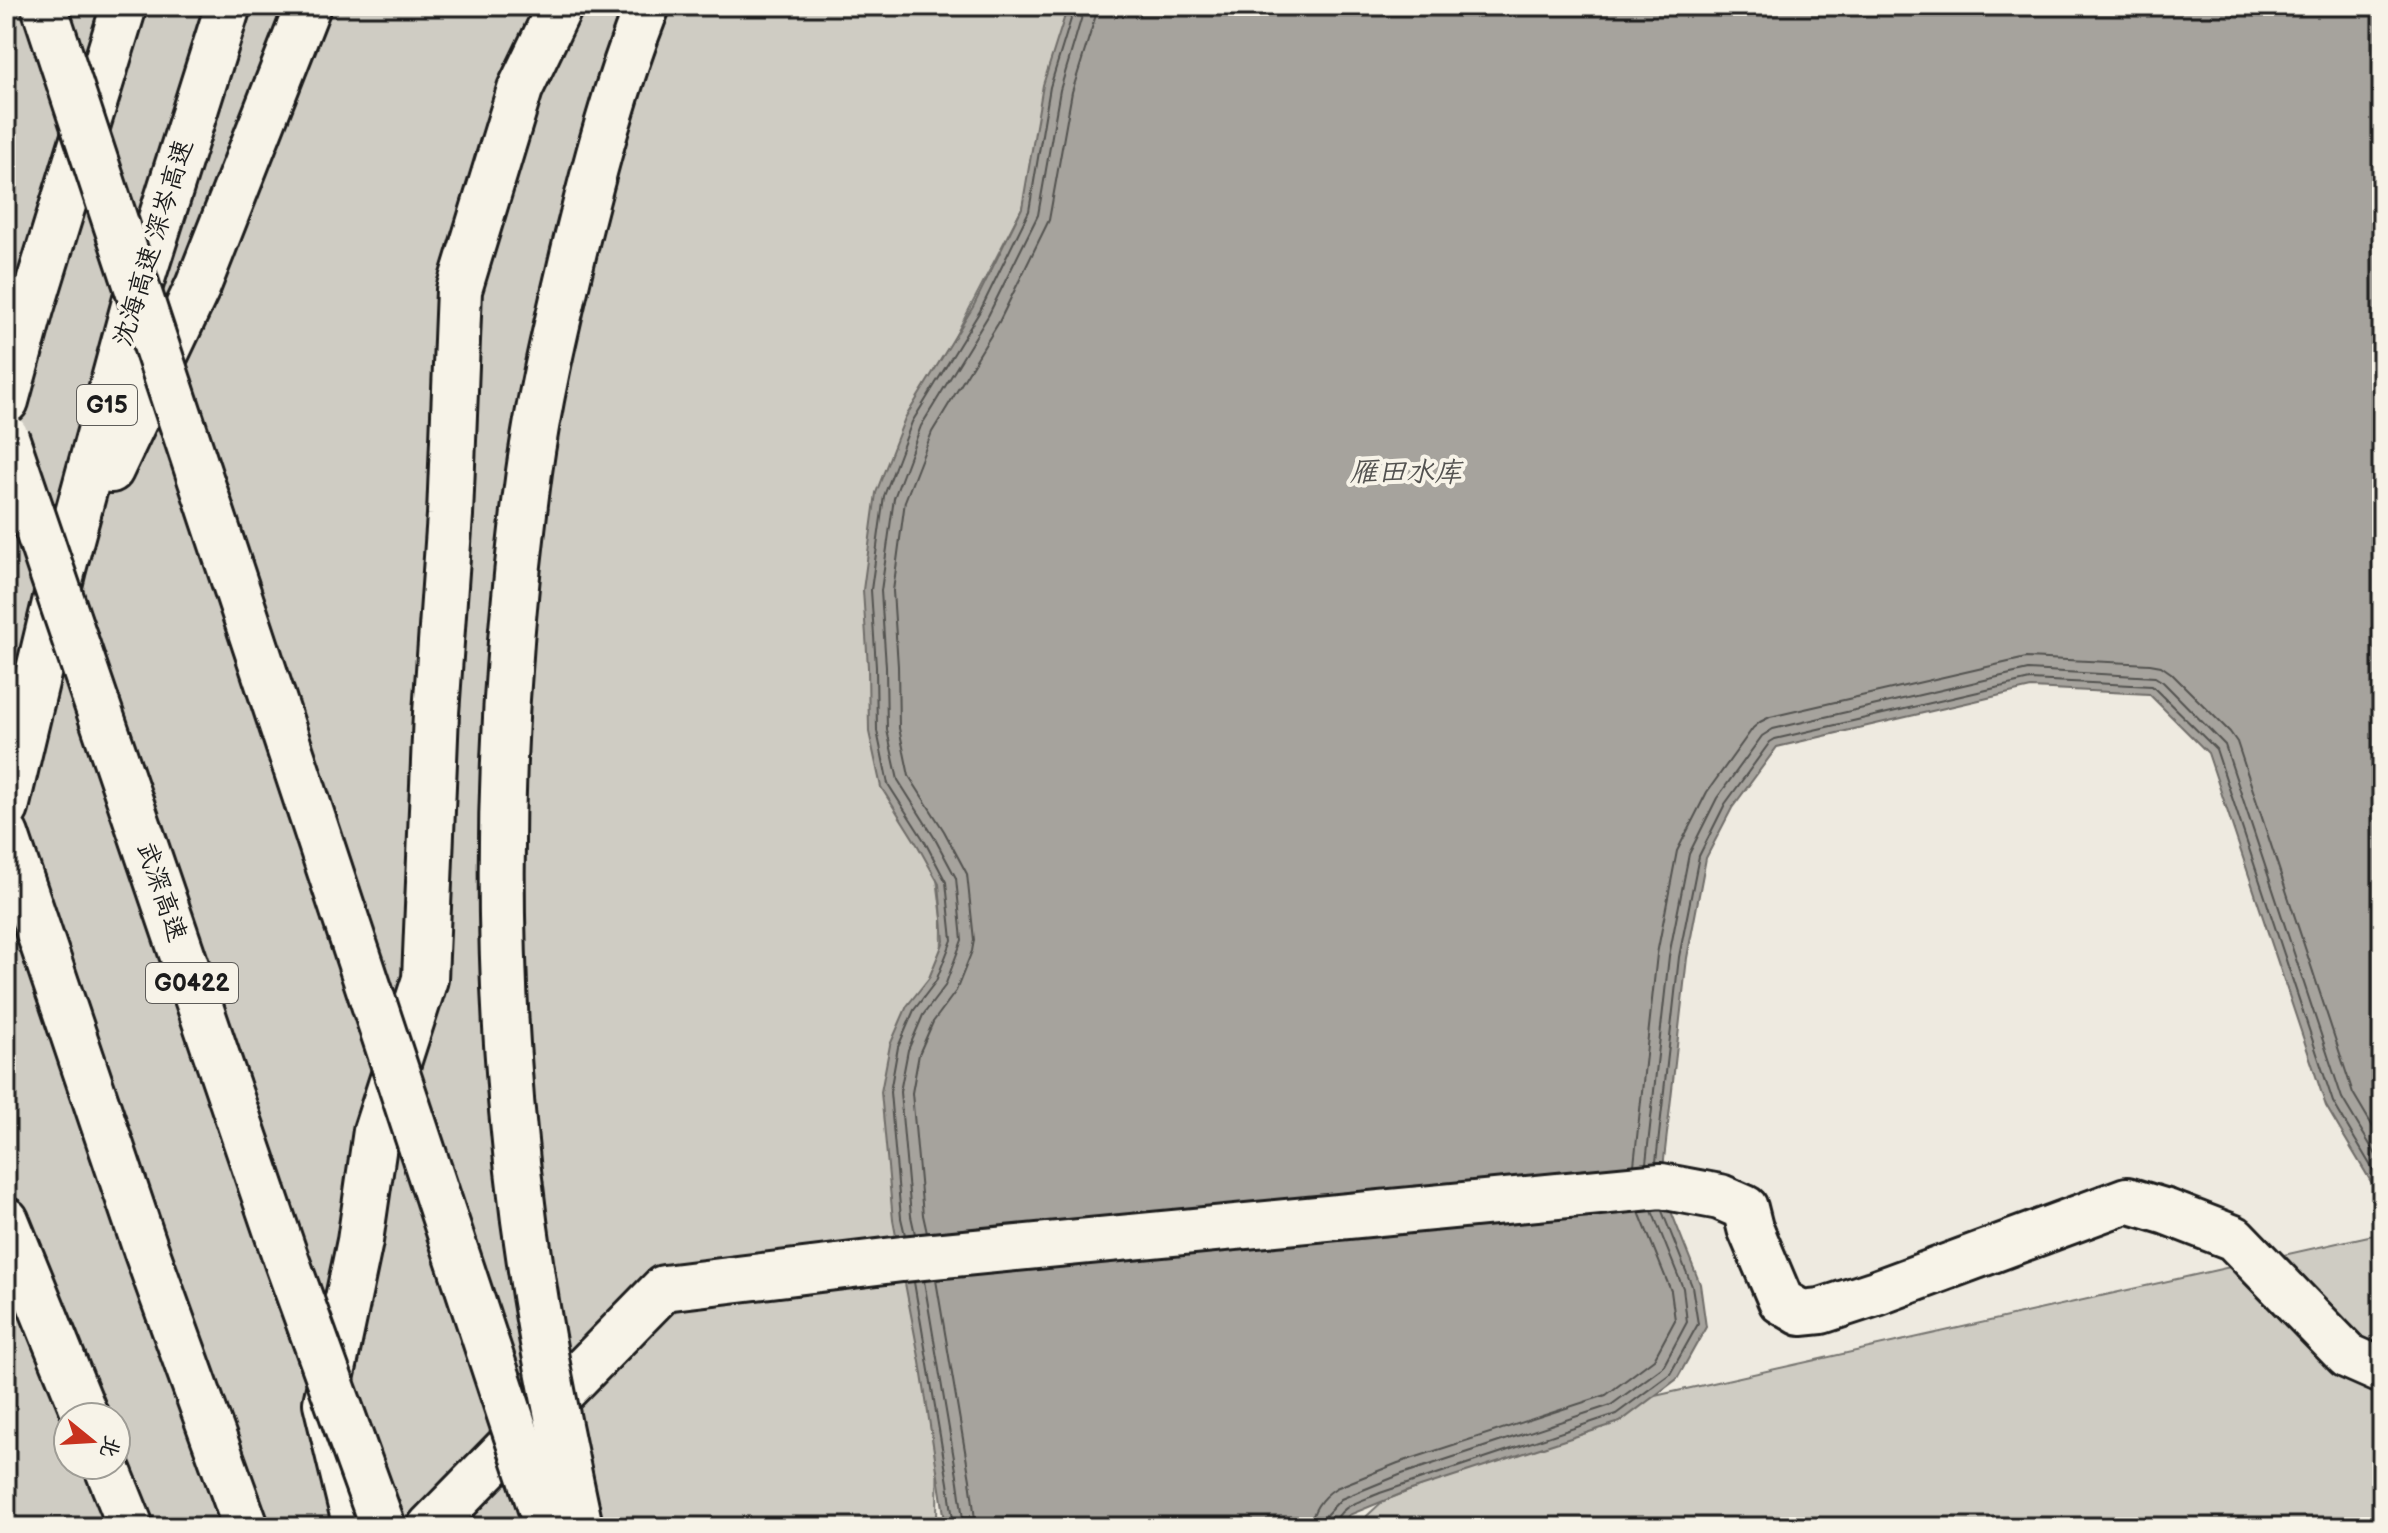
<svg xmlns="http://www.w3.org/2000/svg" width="2388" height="1533" viewBox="0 0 2388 1533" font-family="'Balsamiq Sans','LXGW WenKai TC',sans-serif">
	<rect width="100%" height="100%" fill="#eeeae0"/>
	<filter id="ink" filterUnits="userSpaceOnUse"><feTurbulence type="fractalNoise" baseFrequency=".0125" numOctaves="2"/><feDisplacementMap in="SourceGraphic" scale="16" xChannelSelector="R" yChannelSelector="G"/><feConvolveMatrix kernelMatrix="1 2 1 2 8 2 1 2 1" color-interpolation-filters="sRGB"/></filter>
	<g filter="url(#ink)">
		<g fill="#cfccc3" stroke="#767470" stroke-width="2" fill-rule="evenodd">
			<path d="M6 6H1068L1022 208 885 471 942 918 937 1527H6ZM68 1417H116V1465H68Z"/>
			<path d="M2382 1233V1527H1355L1383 1501 1655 1396Z"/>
		</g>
		<path fill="#a6a39d" stroke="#6f6d69" stroke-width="2" d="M1068 6H2382V1200L2326 1106 2208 753 2149 694 2031 688 1777 747 1732 808 1706 858 1687 958 1661 1186 1700 1284 1706 1327 1677 1379 1620 1422 1408 1491 1349 1515 1339 1527H946L920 1362 893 1220 881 1092 890 1045 907 1006 929 978 944 941 942 918 939 884 918 846 881 787 869 732 868 667 863 590 876 493 905 418 973 307 1022 208 1043 85Z"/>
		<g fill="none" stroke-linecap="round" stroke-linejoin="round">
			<g stroke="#535250" stroke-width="2">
				<path d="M1656 1162 1679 957 1699 856 1725 804 1770 742 1775 739 2030 680 2152 686 2216 749 2333 1102 2382 1185"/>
				<path d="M1646 1163 1669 956 1689 854 1717 798 1762 736 1773 729 2028 670 2155 677 2163 682 2225 745 2342 1098 2382 1165"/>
				<path d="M1634 1165 1657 954 1677 851 1707 792 1753 728 1760 722 1770 717 2026 658 2150 664 2161 666 2171 673 2230 732 2237 742 2353 1093 2382 1142"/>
				<path d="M927 1233 923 1215 912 1093 919 1054 933 1022 956 991 972 951 974 940 967 874 944 831 909 776 899 728 898 666 893 591 905 501 932 432 999 322 1049 220 1072 92 1095 18 1097 6"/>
				<path d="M915 1234 911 1216 900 1092 908 1050 923 1015 945 986 962 940 956 878 934 837 898 780 887 730 886 667 881 591 894 498 921 426 988 316 1038 215 1060 90 1085 6"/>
				<path d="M905 1235 901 1218 890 1092 898 1047 914 1010 936 981 952 940 946 882 925 842 888 784 877 731 876 667 871 590 884 496 912 422 980 311 1029 211 1050 87 1075 6"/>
				<path d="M936 1280 970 1480 976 1527"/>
				<path d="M924 1281 958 1482 964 1527"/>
				<path d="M914 1282 948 1483 954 1527"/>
				<path d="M1311 1527C1312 1510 1322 1497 1336 1488L1398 1463 1606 1395 1654 1359 1675 1320 1671 1291 1639 1212"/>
				<path d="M1324 1527 1326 1515 1341 1499 1402 1474 1611 1405 1663 1367 1687 1322 1683 1288 1652 1211"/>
				<path d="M1334 1527C1337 1505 1363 1501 1380 1493L1616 1414 1670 1374 1698 1324 1692 1286 1662 1211"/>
			</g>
			<g stroke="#1c1c1c" stroke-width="50">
				<g id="minor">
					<path d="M356 1527 326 1403 360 1241 376 1131 425 979 436 713 450 515 459 290 520 89 560 6"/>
					<path d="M430 1527 664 1288 902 1259 1661 1186 1720 1197 1745 1208 1750 1228 1781 1301 1801 1313 1821 1311 1876 1293 2127 1200 2167 1212 2234 1238 2348 1356 2382 1371"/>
				</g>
			</g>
			<g stroke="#1c1c1c" stroke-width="50">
				<g id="highway">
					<path d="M6 401 31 309 124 6"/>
					<path d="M111 470 198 286 308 6"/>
					<path d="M6 808 63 569 136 298 228 6"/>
					<path d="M6 835 146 1250 246 1527"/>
					<path d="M6 1220 86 1417"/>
					<path d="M106 1465 131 1527"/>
				</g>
			</g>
			<use href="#minor" stroke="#f7f3e8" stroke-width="44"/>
			<use href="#highway" stroke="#f7f3e8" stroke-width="44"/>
			<g stroke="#1c1c1c" stroke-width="50" stroke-linecap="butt">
				<g id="highway-bridge">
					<path d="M44 6 547 1527"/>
					<path d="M6 437 287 1262 383 1527"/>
					<path d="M580 1527C567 1464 553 1400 542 1337 525 1241 513 1142 507 1044 495 854 504 660 529 472 539 398 557 324 574 251 594 169 616 85 647 6"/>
				</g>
			</g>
			<use href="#highway-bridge" stroke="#f7f3e8" stroke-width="44"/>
		</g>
	</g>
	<g text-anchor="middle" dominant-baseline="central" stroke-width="8" stroke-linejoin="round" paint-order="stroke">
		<g fill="#f7f3e8" stroke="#5e5c59" stroke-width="2">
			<rect x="77" y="385" width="60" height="40" rx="6"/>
			<rect x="146" y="963" width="92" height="40" rx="6"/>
		</g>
		<g font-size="24" font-weight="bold" fill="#1c1c1c">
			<text x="107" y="405">G15</text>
			<text x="192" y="983">G0422</text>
		</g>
		<g font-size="26" fill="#1c1c1c" stroke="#f7f3e8">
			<text transform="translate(154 243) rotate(-73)">沈海高速 深岑高速</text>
			<text transform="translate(161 892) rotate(71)">武深高速</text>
		</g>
		<g font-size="28" font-style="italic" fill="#535250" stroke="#f7f3e8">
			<text x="1406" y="472">雁田水库</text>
		</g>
	</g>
	<rect width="2388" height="1533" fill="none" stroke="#f7f3e8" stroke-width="32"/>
	<rect x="16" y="16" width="2356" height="1501" fill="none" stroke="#1c1c1c" stroke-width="3" filter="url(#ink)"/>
	<g transform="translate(92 1441) rotate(108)"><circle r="38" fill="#f7f3e8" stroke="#9f9d96" stroke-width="2"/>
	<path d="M0-6L14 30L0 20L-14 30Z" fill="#c8321e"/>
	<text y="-12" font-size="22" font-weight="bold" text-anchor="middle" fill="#1c1c1c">北</text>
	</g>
</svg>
